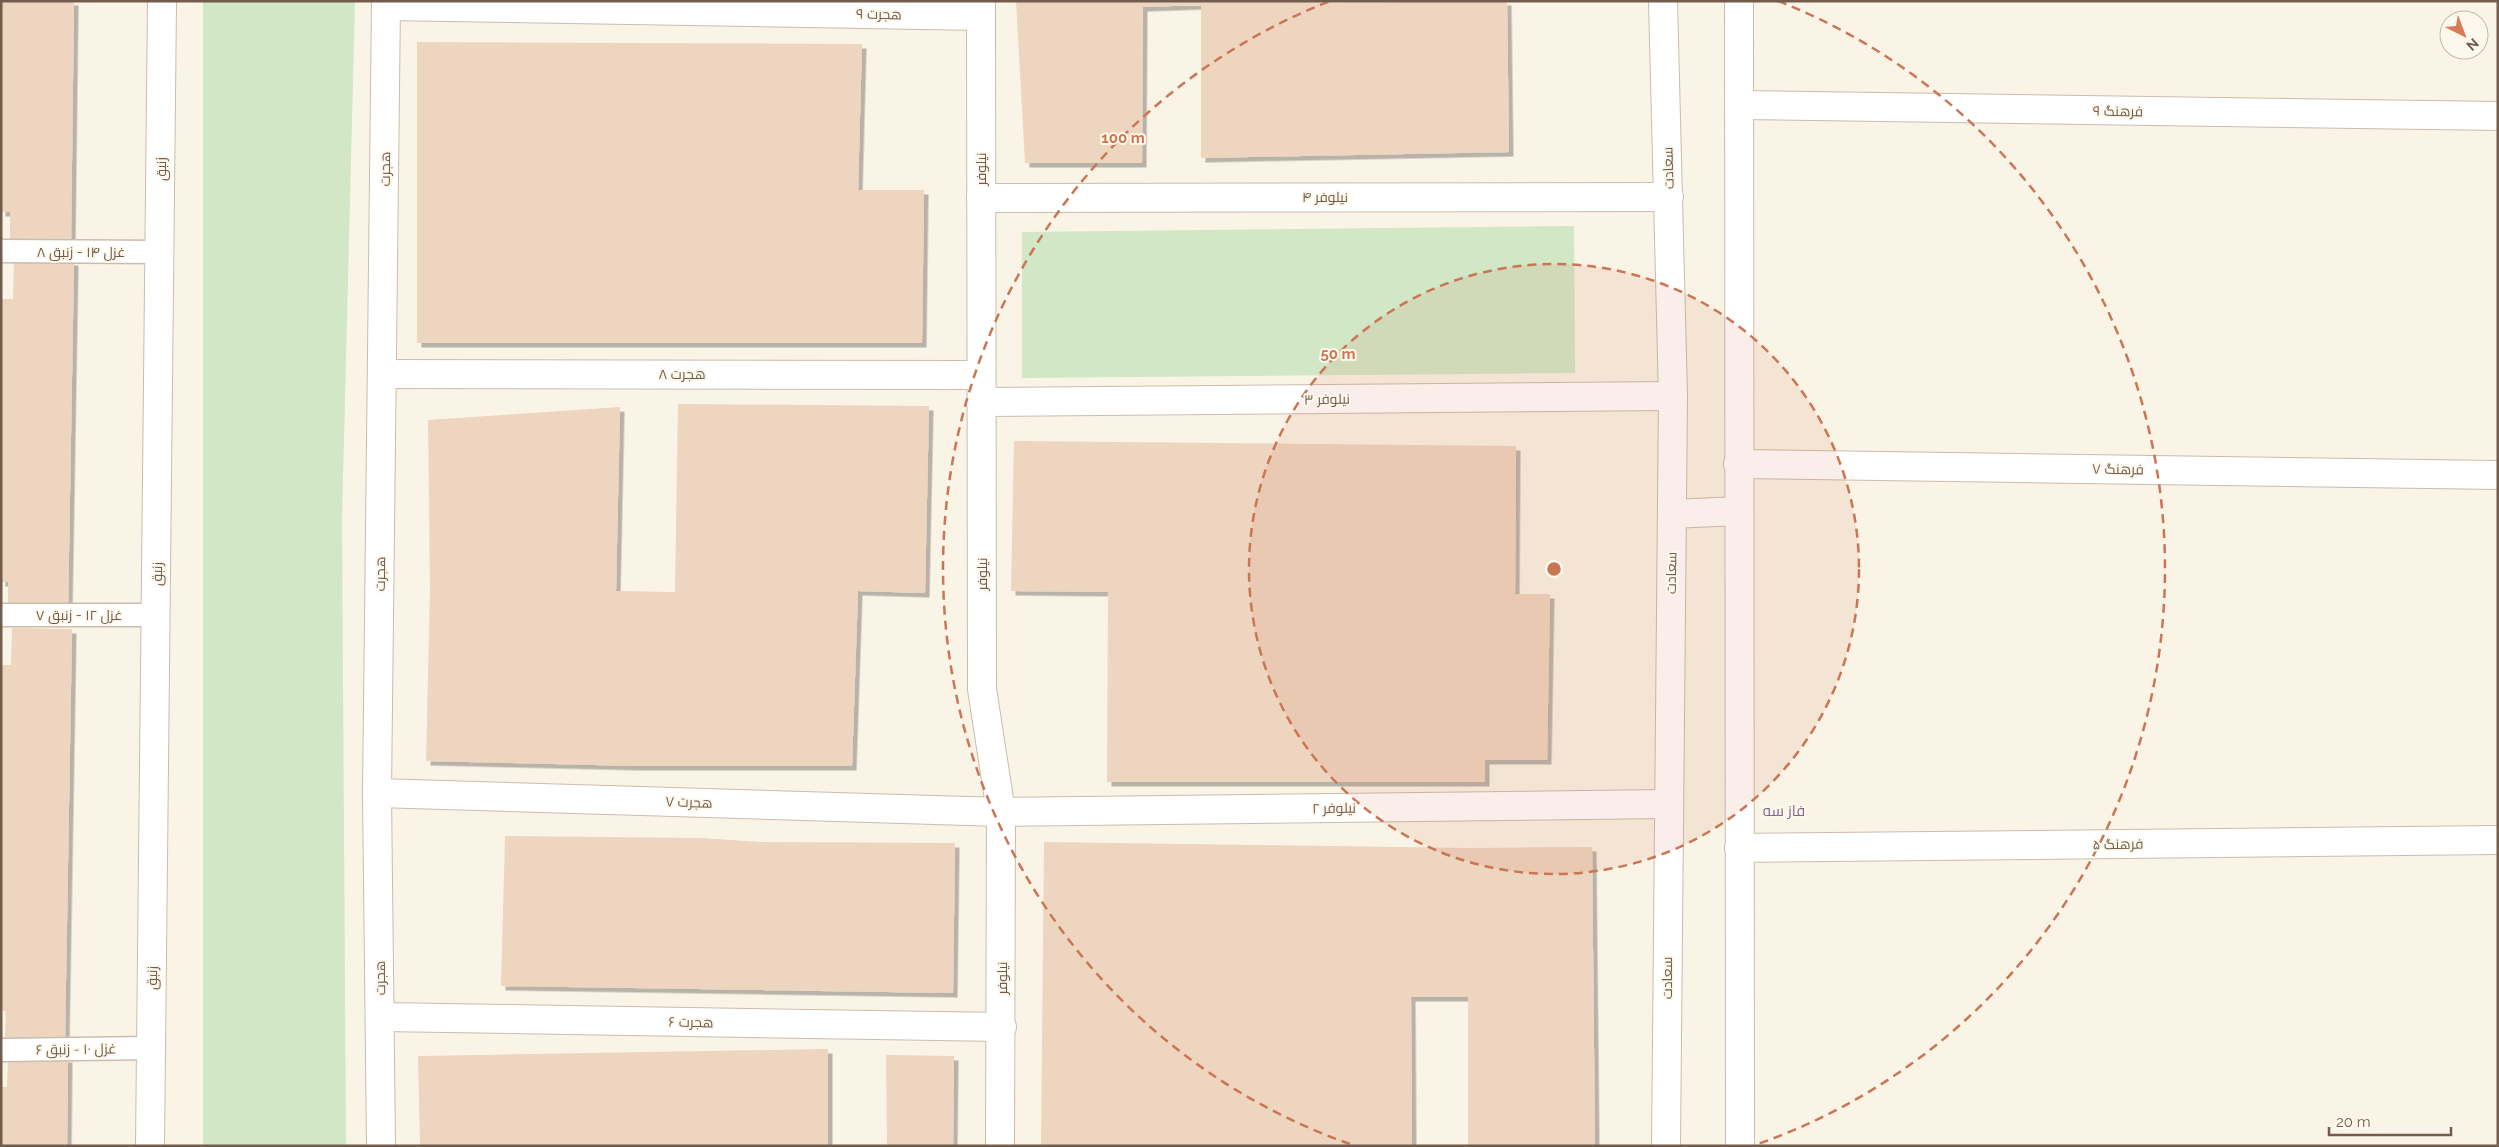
<svg xmlns="http://www.w3.org/2000/svg" width="2499" height="1147" viewBox="0 0 2499 1147" font-family="Raleway,Cairo,sans-serif">
	<defs>
		<filter id="shadow"><feDropShadow dx="4.5" dy="4.5" stdDeviation="0" flood-color="#0004"/></filter>
	</defs>
	<rect width="100%" height="100%" fill="#faf4e6"/>
	<g fill="#d1e7c6">
		<path d="M203 1H355L342 519 346 1146H203Z"/>
		<path d="M1574 226 1575 373 1022 378V232Z"/>
	</g>
	<g fill="#eed5c0" filter="url(#shadow)">
		<path d="M1 1H74L71 244H10V212H1Z"/>
		<path d="M1016 1H1320V3L1507 1 1509 152 1201 158V5L1143 7 1142 163H1025Z"/>
		<path d="M417 42 862 44 858 190H924L922 343H417Z"/>
		<path d="M14 261H74L68 612 8 611V582H1V299H13Z"/>
		<path d="M678 404 929 406 925 593 858 591 852 766H637L426 761 430 590 428 420 620 407 616 591 675 592Z"/>
		<path d="M1014 441 1516 446 1515 594H1550L1547 760H1485V782H1107L1108 592 1011 591Z"/>
		<path d="M12 628 72 629 65 1040 5 1039 6 1011H1V665H11Z"/>
		<path d="M505 836 701 838 760 842 955 843 953 993 501 986Z"/>
		<path d="M1044 842 1468 848 1592 847 1595 1146H1468V997H1411L1412 1146H1041Z"/>
		<path d="M828 1049V1146H420L418 1056Z"/>
		<path d="M886 1055 954 1056 953 1146H887Z"/>
		<path d="M8 1058H68L67 1146H1V1087H7Z"/>
	</g>
	<g fill="none" stroke-linecap="round" stroke-linejoin="round">
		<g stroke="#cbbcad" stroke-width="25">
			<g id="service">
				<path d="M1 251 161 252"/>
				<path d="M1 615H157"/>
				<path d="M1 1050 151 1048"/>
			</g>
		</g>
		<g stroke="#cbbcad" stroke-width="30">
			<g id="minor">
				<path d="M981 1 982 689 1001 812 1000 1146"/>
				<path d="M386 6 981 16"/>
				<path d="M1739 105 2498 116"/>
				<path d="M981 198 1669 197"/>
				<path d="M383 374 981 375"/>
				<path d="M981 402 1673 396"/>
				<path d="M1738 464 2498 475"/>
				<path d="M377 793 1001 812 1668 804"/>
				<path d="M1739 848 2498 840"/>
				<path d="M381 1017 1002 1027"/>
			</g>
		</g>
		<g stroke="#cbbcad" stroke-width="30">
			<g id="tertiary">
				<path d="M1663 1 1673 396 1666 1146"/>
				<path d="M1739 1 1740 1146"/>
				<path d="M1672 514 1739 511"/>
				<path d="M150 1146 162 1"/>
				<path d="M381 1146 377 793 386 1"/>
			</g>
		</g>
		<use href="#service" stroke="#fff" stroke-width="22"/>
		<use href="#minor" stroke="#fff" stroke-width="28"/>
		<use href="#tertiary" stroke="#fff" stroke-width="28"/>
	</g>
	<circle cx="1554" cy="569" r="305" fill="#ca7654" fill-opacity=".12"/>
	<g fill="none" stroke="#ca7654" stroke-width="2.5" stroke-dasharray="9 6">
		<circle cx="1554" cy="569" r="305"/>
		<path d="M1350 1144A610 610 0 0 1 1330 1M1778 1A610 610 0 0 1 1758 1144"/>
	</g>
	<g text-anchor="middle" dominant-baseline="central" stroke-width="4" stroke-linejoin="round" paint-order="stroke">
		<g font-size="14" fill="#725c4d" stroke="#fdf8ec">
			<text transform="translate(879 14) rotate(1)">هجرت ۹</text>
			<text transform="translate(2118 111) rotate(1)">فرهنگ ۹</text>
			<text transform="translate(1668 168) rotate(-92)">سعادت</text>
			<text transform="translate(161 169) rotate(-90)">زنبق</text>
			<text transform="translate(385 169) rotate(-89)">هجرت</text>
			<text transform="translate(981 169) rotate(-90)">نیلوفر</text>
			<text x="1325" y="197">نیلوفر ۴</text>
			<text x="81" y="252">غزل ۱۴ - زنبق ۸</text>
			<text x="682" y="374">هجرت ۸</text>
			<text transform="translate(1327 399) rotate(-1)">نیلوفر ۳</text>
			<text transform="translate(2118 469) rotate(1)">فرهنگ ۷</text>
			<text transform="translate(1671 573) rotate(-89)">سعادت</text>
			<text transform="translate(157 574) rotate(-89)">زنبق</text>
			<text transform="translate(380 574) rotate(-89)">هجرت</text>
			<text transform="translate(982 574) rotate(-90)">نیلوفر</text>
			<text x="79" y="615">غزل ۱۲ - زنبق ۷</text>
			<text transform="translate(689 802) rotate(2)">هجرت ۷</text>
			<text transform="translate(1334 808) rotate(-1)">نیلوفر ۲</text>
			<text transform="translate(2118 844) rotate(-1)">فرهنگ ۵</text>
			<text transform="translate(152 978) rotate(-89)">زنبق</text>
			<text transform="translate(380 978) rotate(-91)">هجرت</text>
			<text transform="translate(1002 978) rotate(-90)">نیلوفر</text>
			<text transform="translate(1667 978) rotate(-90)">سعادت</text>
			<text transform="translate(691 1022) rotate(1)">هجرت ۶</text>
			<text transform="translate(76 1049) rotate(-1)">غزل ۱۰ - زنبق ۶</text>
		</g>
		<g font-size="15" fill="#82658d" stroke="#fdf8ec">
			<text x="1784" y="811">فاز سه</text>
		</g>
	</g>
	<circle cx="1554" cy="569" r="8" fill="#ca7654" stroke="#fdf8ec" stroke-width="2.5"/>
	<g font-size="15" text-anchor="middle" font-weight="bold" fill="#ca7654" stroke="#fdf8ec" stroke-width="4" stroke-linejoin="round" paint-order="stroke">
		<text x="1123" y="143">100 m</text>
		<text x="1338" y="359">50 m</text>
	</g>
	<rect width="2499" height="1147" fill="none" stroke="#725c4d" stroke-width="5"/>
	<g transform="translate(2464 35) rotate(138)"><circle r="24" fill="#fdf8ec" stroke="#c5baac"/>
	<path d="M0-4L9 19L0 12L-9 19Z" fill="#da7b55"/>
	<text y="-8" font-size="14" font-weight="bold" text-anchor="middle" fill="#725c4d">N</text>
	</g>
	<path d="M2329 1127v8h122v-8" fill="none" stroke="#725c4d" stroke-width="2.5"/>
	<text x="2336" y="1127" font-size="15" fill="#725c4d" stroke="#fdf8ec" stroke-width="4" paint-order="stroke">20 m</text>
</svg>
